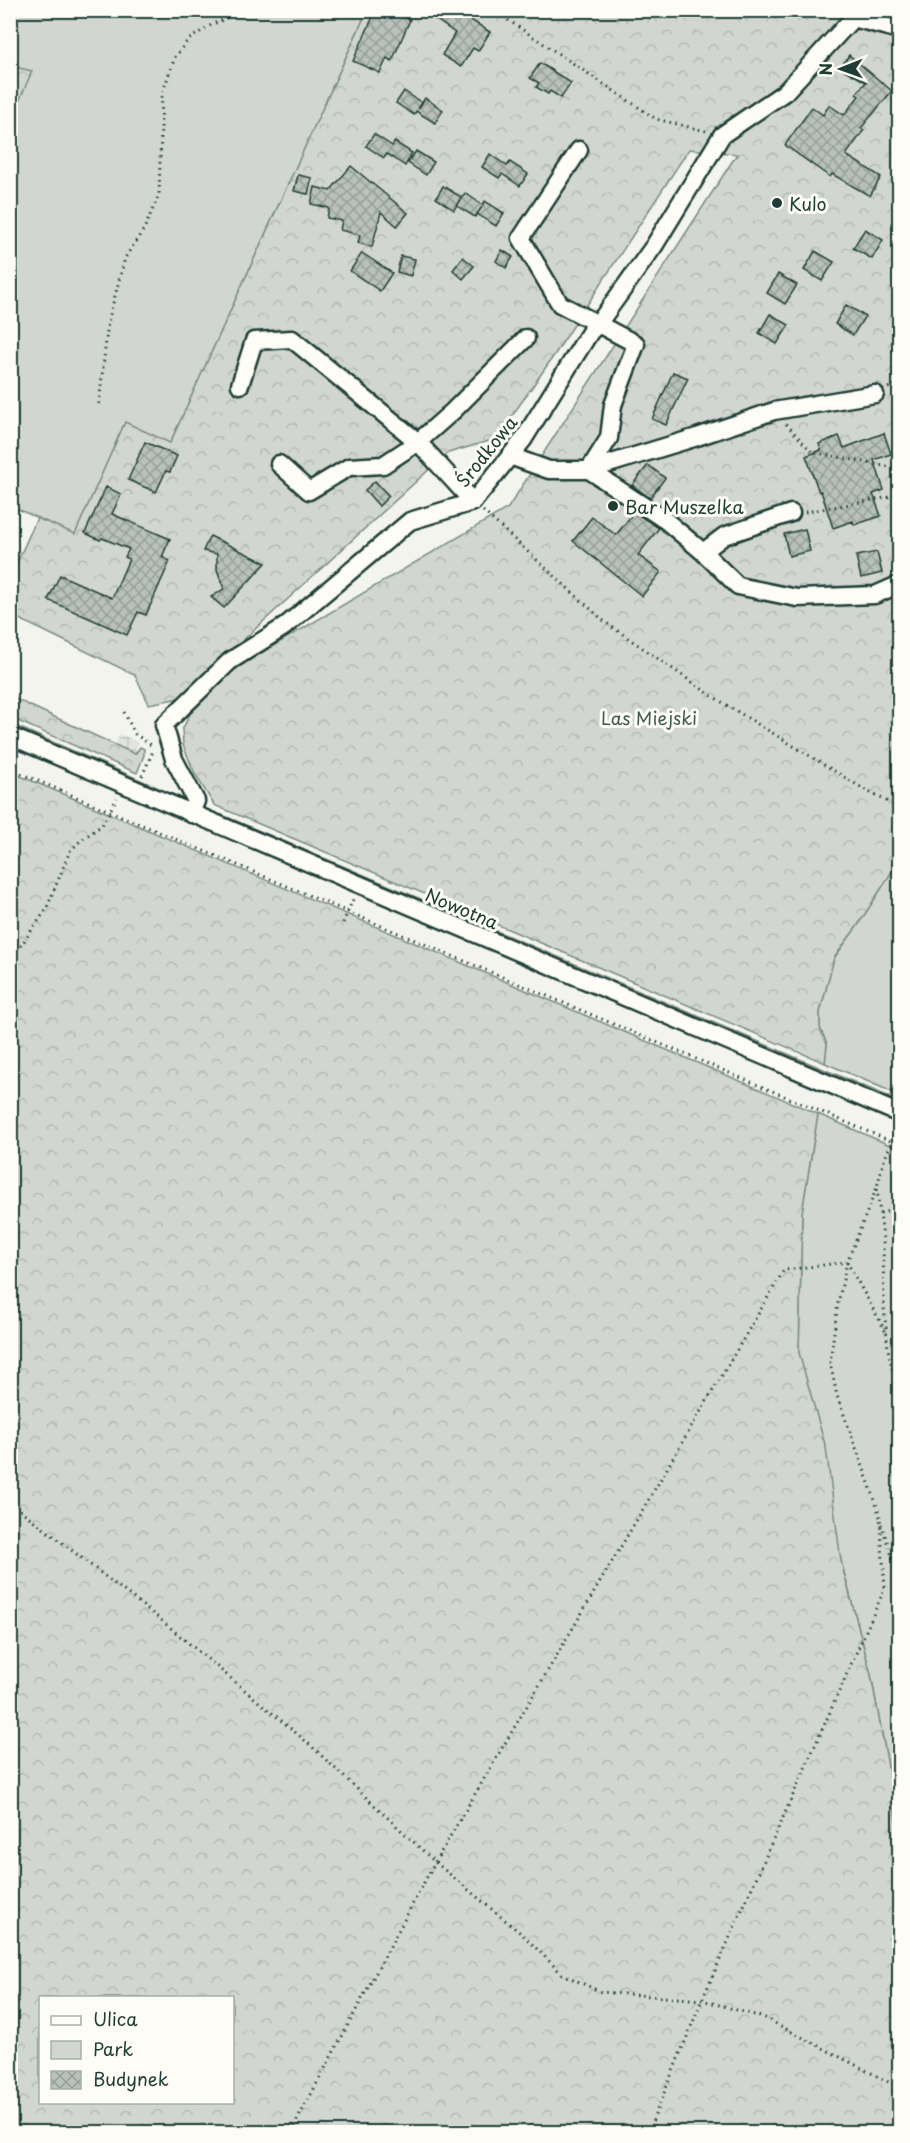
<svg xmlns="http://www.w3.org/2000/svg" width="910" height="2143" viewBox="0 0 910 2143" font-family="'Playpen Sans',sans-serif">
	<defs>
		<pattern id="industrial-grid" width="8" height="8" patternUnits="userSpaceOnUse" patternTransform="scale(1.5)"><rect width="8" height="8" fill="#e2e5df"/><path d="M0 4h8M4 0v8" fill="none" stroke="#c1c5c0"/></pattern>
		<pattern id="forest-crowns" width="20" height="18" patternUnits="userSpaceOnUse" patternTransform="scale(1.5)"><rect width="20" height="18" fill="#d1d6d1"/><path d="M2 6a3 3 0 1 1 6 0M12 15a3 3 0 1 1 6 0" fill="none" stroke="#b3b9b4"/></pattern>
		<pattern id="building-cross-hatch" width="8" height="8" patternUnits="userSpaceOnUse" patternTransform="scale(1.5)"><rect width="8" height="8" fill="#b9c1bb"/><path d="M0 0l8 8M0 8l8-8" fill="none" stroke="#969e99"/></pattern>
	</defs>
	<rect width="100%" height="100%" fill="#f4f4ef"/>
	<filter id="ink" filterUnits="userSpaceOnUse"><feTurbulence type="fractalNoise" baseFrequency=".0167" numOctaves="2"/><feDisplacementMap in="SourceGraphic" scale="12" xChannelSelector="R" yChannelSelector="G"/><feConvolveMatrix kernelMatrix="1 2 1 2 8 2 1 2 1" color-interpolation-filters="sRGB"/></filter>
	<g filter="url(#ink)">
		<path fill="url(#industrial-grid)" d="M120 734 138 742 135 754 115 745Z"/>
		<g fill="#d1d6d1" stroke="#788a82" stroke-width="1.5">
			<path d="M11 11H367L170 444 125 423 75 535 11 506Z"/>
			<path d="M11 724 182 798 177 799 11 728Z"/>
			<path d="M222 815 899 1101 893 1103 225 819Z"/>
			<path d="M899 854V1095L825 1063 827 1044 820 1028V1012L834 958 858 925 893 870Z"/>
			<path d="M818 1114 899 1149V1846L891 1782 871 1675 841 1561 799 1353 802 1212Z"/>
		</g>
		<g fill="url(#forest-crowns)" stroke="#788a82" stroke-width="1.5" fill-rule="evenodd">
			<path d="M367 11H899V854L893 870 858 925 834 958 820 1012V1028L827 1044 825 1063 214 805 195 774 183 745 182 730 190 714 234 669 508 508 737 154 689 149 555 354 496 439 448 453 434 465 180 698 149 704 135 675 11 615V576L37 518 75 534 125 422 170 443Z"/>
			<path d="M11 66 32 71 11 120 10 66Z"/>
			<path d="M11 697 135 754 140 747 144 749V755L137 773 11 718Z"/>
			<path d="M11 772 818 1114 802 1212 799 1353 826 1448 841 1561 871 1675 891 1782 899 1846V2132H11ZM40 1998H232V2102H40Z"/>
		</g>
		<g fill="url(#building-cross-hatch)" stroke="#1f3d34" stroke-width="1.5">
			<path d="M376 10H387L410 20 392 61 387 58 380 73 353 61Z"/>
			<path d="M422 10H455L490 32 478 51 473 48 461 67 442 55 455 33Z"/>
			<path d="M849 55 892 91 861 128 864 130 846 155 881 177 870 196 832 174 830 177 785 145 812 107 823 115 829 105 844 115 859 96 856 94 866 82 841 68Z"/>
			<path d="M540 63 571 83 561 98 550 91 548 94 536 87 539 83 530 78Z"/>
			<path d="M404 91 422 103 418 109 425 98 443 110 435 123 416 111 414 115 396 103Z"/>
			<path d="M374 134 392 146 395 142 412 153 405 166 387 154 384 158 366 146Z"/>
			<path d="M416 151 434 162 426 175 408 163Z"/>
			<path d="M490 154 507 166 510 162 528 174 520 186 502 174 499 178 482 167Z"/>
			<path d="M351 166 408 213 397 226 381 212 372 247 358 243 360 235 340 230 342 221 327 218 329 208 311 204 315 187 330 191Z"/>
			<path d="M298 175 312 178 308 194 294 191Z"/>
			<path d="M443 186 461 197 454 210 436 198Z"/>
			<path d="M465 193 483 205 485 201 504 213 496 226 477 214 482 207 475 217 457 206Z"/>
			<path d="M865 229 883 240 872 259 853 248Z"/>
			<path d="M502 250 513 257 506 268 496 261Z"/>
			<path d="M815 251 834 262 822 281 804 270Z"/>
			<path d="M362 253 392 273 380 291 350 271Z"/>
			<path d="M401 256 415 259 411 276 397 272Z"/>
			<path d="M463 257 474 266 463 279 453 270Z"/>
			<path d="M778 274 797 285 785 304 767 293Z"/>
			<path d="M846 305 865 316 853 335 835 324Z"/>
			<path d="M770 314 789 325 777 344 759 333Z"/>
			<path d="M673 372 688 378 666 425 652 419Z"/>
			<path d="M884 433 891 454 874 460 884 490 873 494 881 516 854 525 853 521 833 528 821 491 819 492 806 456 821 450 819 444 839 436 844 448Z"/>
			<path d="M145 442 177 456 170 472 166 471 156 492 128 480Z"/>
			<path d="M648 465 665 478 650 498 632 485Z"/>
			<path d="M375 481 389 496 379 506 365 490Z"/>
			<path d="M106 487 121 494 112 514 170 539 162 557 170 561 146 615 138 612 127 635 48 600 60 575 112 598 129 559 125 557 129 549 102 538 100 540 85 533Z"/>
			<path d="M634 512 659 528 638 555 661 572 642 596 573 541 592 517 616 535Z"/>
			<path d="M805 529 810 551 789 556 784 534Z"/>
			<path d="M210 536 266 563 224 608 211 597 224 589 217 569V554L203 551Z"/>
			<path d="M877 552 882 573 861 578 856 556Z"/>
		</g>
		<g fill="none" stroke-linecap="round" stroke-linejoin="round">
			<g stroke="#1f3d34" stroke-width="21">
				<g id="minor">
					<path d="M579 150 521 238 560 304 636 344 613 405 609 438 589 470 665 520 703 552 738 586 797 598 875 595 900 584"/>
					<path d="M240 385 254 341 292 339 418 442 473 502"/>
					<path d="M510 456 549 470H589L697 437 774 411 875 394"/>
					<path d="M279 464 309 491 349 467 383 465 418 442 453 411 526 338"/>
					<path d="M703 552 724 536 791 513"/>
					<path d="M10 736 900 1114"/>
					<path d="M191 814 196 801 174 759 164 725 230 661 284 627 410 521 473 502 523 440 590 332 598 324 654 246 722 135 785 92 853 18 900 30"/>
				</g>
			</g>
			<g stroke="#1f3d34" stroke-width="3" stroke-dasharray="1.5 4.5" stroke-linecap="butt">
				<path d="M493 10 656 119 706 131"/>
				<path d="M888 388 900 383"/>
				<path d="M99 404 108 322 125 258 144 229 159 195 162 94 175 57 188 40 213 24 244 10"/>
				<path d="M786 424 812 452 900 469"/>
				<path d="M483 511 605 622 712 696 867 791 900 808"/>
				<path d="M805 512 890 497 900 493"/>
				<path d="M124 712 135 734 154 747"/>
				<path d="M10 769 900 1145"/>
				<path d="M142 776 154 749"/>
				<path d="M343 923 354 897"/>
				<path d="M10 961 46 910 70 851 80 841 102 825 117 798"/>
				<path d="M877 1189 883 1238 884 1307 888 1349 900 1406"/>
				<path d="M880 1214 900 1207"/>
				<path d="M10 1502 161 1620 308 1743 435 1862 524 1936 562 1974 601 1992 702 2000 765 2018 900 2088"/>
				<path d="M880 1517 874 1497 837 1396 830 1362 838 1303 847 1262 877 1187 883 1163 897 1129"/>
				<path d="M881 1524 900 1579"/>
				<path d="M291 2132 435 1862 784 1270 847 1262 887 1334"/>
				<path d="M648 2132 702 2000 885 1588 880 1517"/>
			</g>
			<use href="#minor" stroke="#fdfcf7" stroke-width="16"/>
		</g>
	</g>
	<g fill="#1f3d34" stroke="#fdfcf7" stroke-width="2">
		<circle cx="777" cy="203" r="6"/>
		<circle cx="613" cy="506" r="6"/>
	</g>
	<g text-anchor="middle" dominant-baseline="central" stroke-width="6" stroke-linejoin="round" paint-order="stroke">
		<g font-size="18" fill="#1f3d34" stroke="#fdfcf7" text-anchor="start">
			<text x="789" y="203">Kulo</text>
			<text x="625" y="506">Bar Muszelka</text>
		</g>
		<g font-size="18" fill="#1f3d34" stroke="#fdfcf7">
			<text transform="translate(486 451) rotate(-51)">Środkowa</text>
			<text transform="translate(462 908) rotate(23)">Nowotna</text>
		</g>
		<g font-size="18" fill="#435c53" stroke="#fdfcf7">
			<text x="649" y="717">Las Miejski</text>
		</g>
	</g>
	<rect width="910" height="2143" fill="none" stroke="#fdfcf7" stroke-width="36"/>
	<rect x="18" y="18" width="874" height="2107" fill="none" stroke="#1f3d34" stroke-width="2" filter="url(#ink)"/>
	<rect x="39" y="1996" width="195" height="108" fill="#fdfcf7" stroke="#a4b0a9" stroke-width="1.5"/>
	<rect x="51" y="2016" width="30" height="9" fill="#fdfcf7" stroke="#a4b0a9" stroke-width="1.5"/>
	<text x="93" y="2026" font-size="18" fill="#1f3d34">Ulica</text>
	<rect x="51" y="2041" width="30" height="18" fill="#d1d6d1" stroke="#a4b0a9" stroke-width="1.5"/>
	<text x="93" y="2056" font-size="18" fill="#1f3d34">Park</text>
	<rect x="51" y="2071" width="30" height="18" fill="url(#building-cross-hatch)" stroke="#a4b0a9" stroke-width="1.5"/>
	<text x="93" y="2086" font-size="18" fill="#1f3d34">Budynek</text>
	<g transform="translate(841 69) rotate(269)" stroke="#fdfcf7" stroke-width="4.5" paint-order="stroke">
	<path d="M0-4.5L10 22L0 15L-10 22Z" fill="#1f3d34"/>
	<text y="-9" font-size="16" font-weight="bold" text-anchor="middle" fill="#1f3d34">N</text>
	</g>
</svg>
